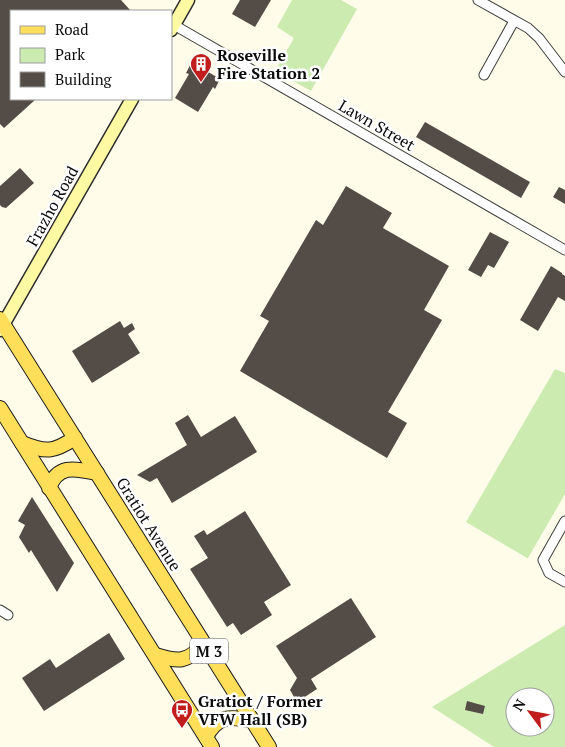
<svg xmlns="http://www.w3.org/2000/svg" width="565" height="747" viewBox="0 0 565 747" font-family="'PT Serif',serif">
	<rect width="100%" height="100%" fill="#fffce9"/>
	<g fill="#ccebb1" fill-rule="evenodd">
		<path d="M292 0H341L357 9 311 91 275 71 294 38 277 27Z"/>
		<path d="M555 369 565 373V494L528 558H527L466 522Z"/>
		<path d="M565 625V747H494L432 707ZM515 697H545V727H515Z"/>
	</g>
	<g fill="#544c47">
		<path d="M0 0H121L131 11H11V99H36L4 128 0 124Z"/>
		<path d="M240 0H271L255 27 232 14Z"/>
		<path d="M194 58 207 66 205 70 220 79 215 89 213 87 198 112 175 98 189 74 186 73Z"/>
		<path d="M425 122 530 182 521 198 416 137Z"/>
		<path d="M20 168 34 183 6 208 2 207 0 205V186Z"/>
		<path d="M346 186 392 213 383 228 449 266 424 310 442 320 388 412 407 423 387 458 240 371 269 321 260 316 316 220 323 225Z"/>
		<path d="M559 187 565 190V204L553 197Z"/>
		<path d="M490 232 509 242 494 268 488 265 481 277 468 270Z"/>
		<path d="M551 266 562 273V274L565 276V301L558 297 538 331 520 320Z"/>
		<path d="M120 321 124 328 132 323 135 329 128 334 140 353 92 383 72 351Z"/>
		<path d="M188 415 201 437 235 416 257 452 172 503 157 478 150 482 137 475 187 445 175 423Z"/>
		<path d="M32 497 74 563 57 592 31 550 29 553 19 537 25 525 18 521Z"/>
		<path d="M245 511 291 585 264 602 272 615 241 635 233 623 227 627 190 569 208 558 194 536 204 530 207 535Z"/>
		<path d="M351 598 376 637 311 679 317 689 297 702 290 690 297 678 276 646Z"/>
		<path d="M109 633 125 659 44 711 22 678 50 659 56 668Z"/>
		<path d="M467 701 485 706 483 714 465 710Z"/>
	</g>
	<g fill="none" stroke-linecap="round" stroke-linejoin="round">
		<g stroke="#3e3e3e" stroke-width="11">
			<g id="street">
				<path d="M478 0 528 28 539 38 565 72"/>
				<path d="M174 25 565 250"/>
				<path d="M484 75 514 21"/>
				<path d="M565 521 543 560 549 573 565 582"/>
				<path d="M0 610 8 615"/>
			</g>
		</g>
		<g stroke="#2d2d2d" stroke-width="15">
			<g id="secondary">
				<path d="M171 30 188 0"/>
				<path d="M0 330 132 99"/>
			</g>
		</g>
		<g stroke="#1c1c1c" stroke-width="16">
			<g id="primary">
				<path d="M0 319 269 747"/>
				<path d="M0 408 212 747"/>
				<path d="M22 443C46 453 54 452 75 438"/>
				<path d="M49 488C58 463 77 469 97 473"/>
				<path d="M155 655C178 662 187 663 204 644"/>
				<path d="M206 737C217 715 231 716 253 721"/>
			</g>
		</g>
		<use href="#street" stroke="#fff" stroke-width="9"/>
		<use href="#secondary" stroke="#fff9a4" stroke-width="12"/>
		<use href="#primary" stroke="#ffde59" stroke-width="14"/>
	</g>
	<defs>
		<g id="building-pin" transform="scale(1.125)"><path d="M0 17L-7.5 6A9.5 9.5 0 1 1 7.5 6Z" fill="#c11d1d" stroke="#fff"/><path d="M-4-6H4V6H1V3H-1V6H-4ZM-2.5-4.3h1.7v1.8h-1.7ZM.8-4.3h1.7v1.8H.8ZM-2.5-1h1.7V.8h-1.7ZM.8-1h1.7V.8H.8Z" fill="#fff"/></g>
		<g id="bus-pin" transform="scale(1.125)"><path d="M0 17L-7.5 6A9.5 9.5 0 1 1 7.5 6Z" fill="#c11d1d" stroke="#fff"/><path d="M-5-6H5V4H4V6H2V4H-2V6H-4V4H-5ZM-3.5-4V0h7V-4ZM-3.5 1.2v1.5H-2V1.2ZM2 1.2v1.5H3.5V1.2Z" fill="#fff"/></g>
	</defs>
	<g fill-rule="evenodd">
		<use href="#building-pin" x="201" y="64"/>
		<use href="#bus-pin" x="182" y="710"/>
	</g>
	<g text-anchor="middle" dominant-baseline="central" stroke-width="5" stroke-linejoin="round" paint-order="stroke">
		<rect fill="#fff" stroke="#545454" stroke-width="1" x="190" y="638.5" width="38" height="25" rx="4"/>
		<g font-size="15" font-weight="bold" fill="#0b0b0b">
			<text x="209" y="651">M 3</text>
		</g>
		<g font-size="16" font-weight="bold" fill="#0b0b0b" stroke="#fff" text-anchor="start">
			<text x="217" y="55">Roseville<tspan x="217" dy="18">Fire Station 2</tspan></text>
			<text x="198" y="701">Gratiot / Former<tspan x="198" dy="18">VFW Hall (SB)</tspan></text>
		</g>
		<g font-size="16" fill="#0b0b0b" stroke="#fff">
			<text transform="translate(377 125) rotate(30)">Lawn Street</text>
			<text transform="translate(52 206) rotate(-61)">Frazho Road</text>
			<text transform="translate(149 524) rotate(58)">Gratiot Avenue</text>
		</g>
	</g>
	<rect x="10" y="10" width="162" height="90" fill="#ffffff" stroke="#9d9d9d"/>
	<rect x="20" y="26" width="25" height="8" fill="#ffde59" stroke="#9d9d9d"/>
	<text x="55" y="35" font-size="15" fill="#0b0b0b">Road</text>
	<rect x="20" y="48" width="25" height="15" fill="#ccebb1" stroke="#9d9d9d"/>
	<text x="55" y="60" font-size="15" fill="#0b0b0b">Park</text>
	<rect x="20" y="72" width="25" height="15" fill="#544c47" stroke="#9d9d9d"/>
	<text x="55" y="85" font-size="15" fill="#0b0b0b">Building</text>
	<g transform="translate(530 712) rotate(302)"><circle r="24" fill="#ffffff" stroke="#9d9d9d"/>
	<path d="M0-4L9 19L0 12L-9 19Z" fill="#c11d1d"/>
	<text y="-8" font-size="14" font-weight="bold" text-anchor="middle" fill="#0b0b0b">N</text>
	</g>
</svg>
